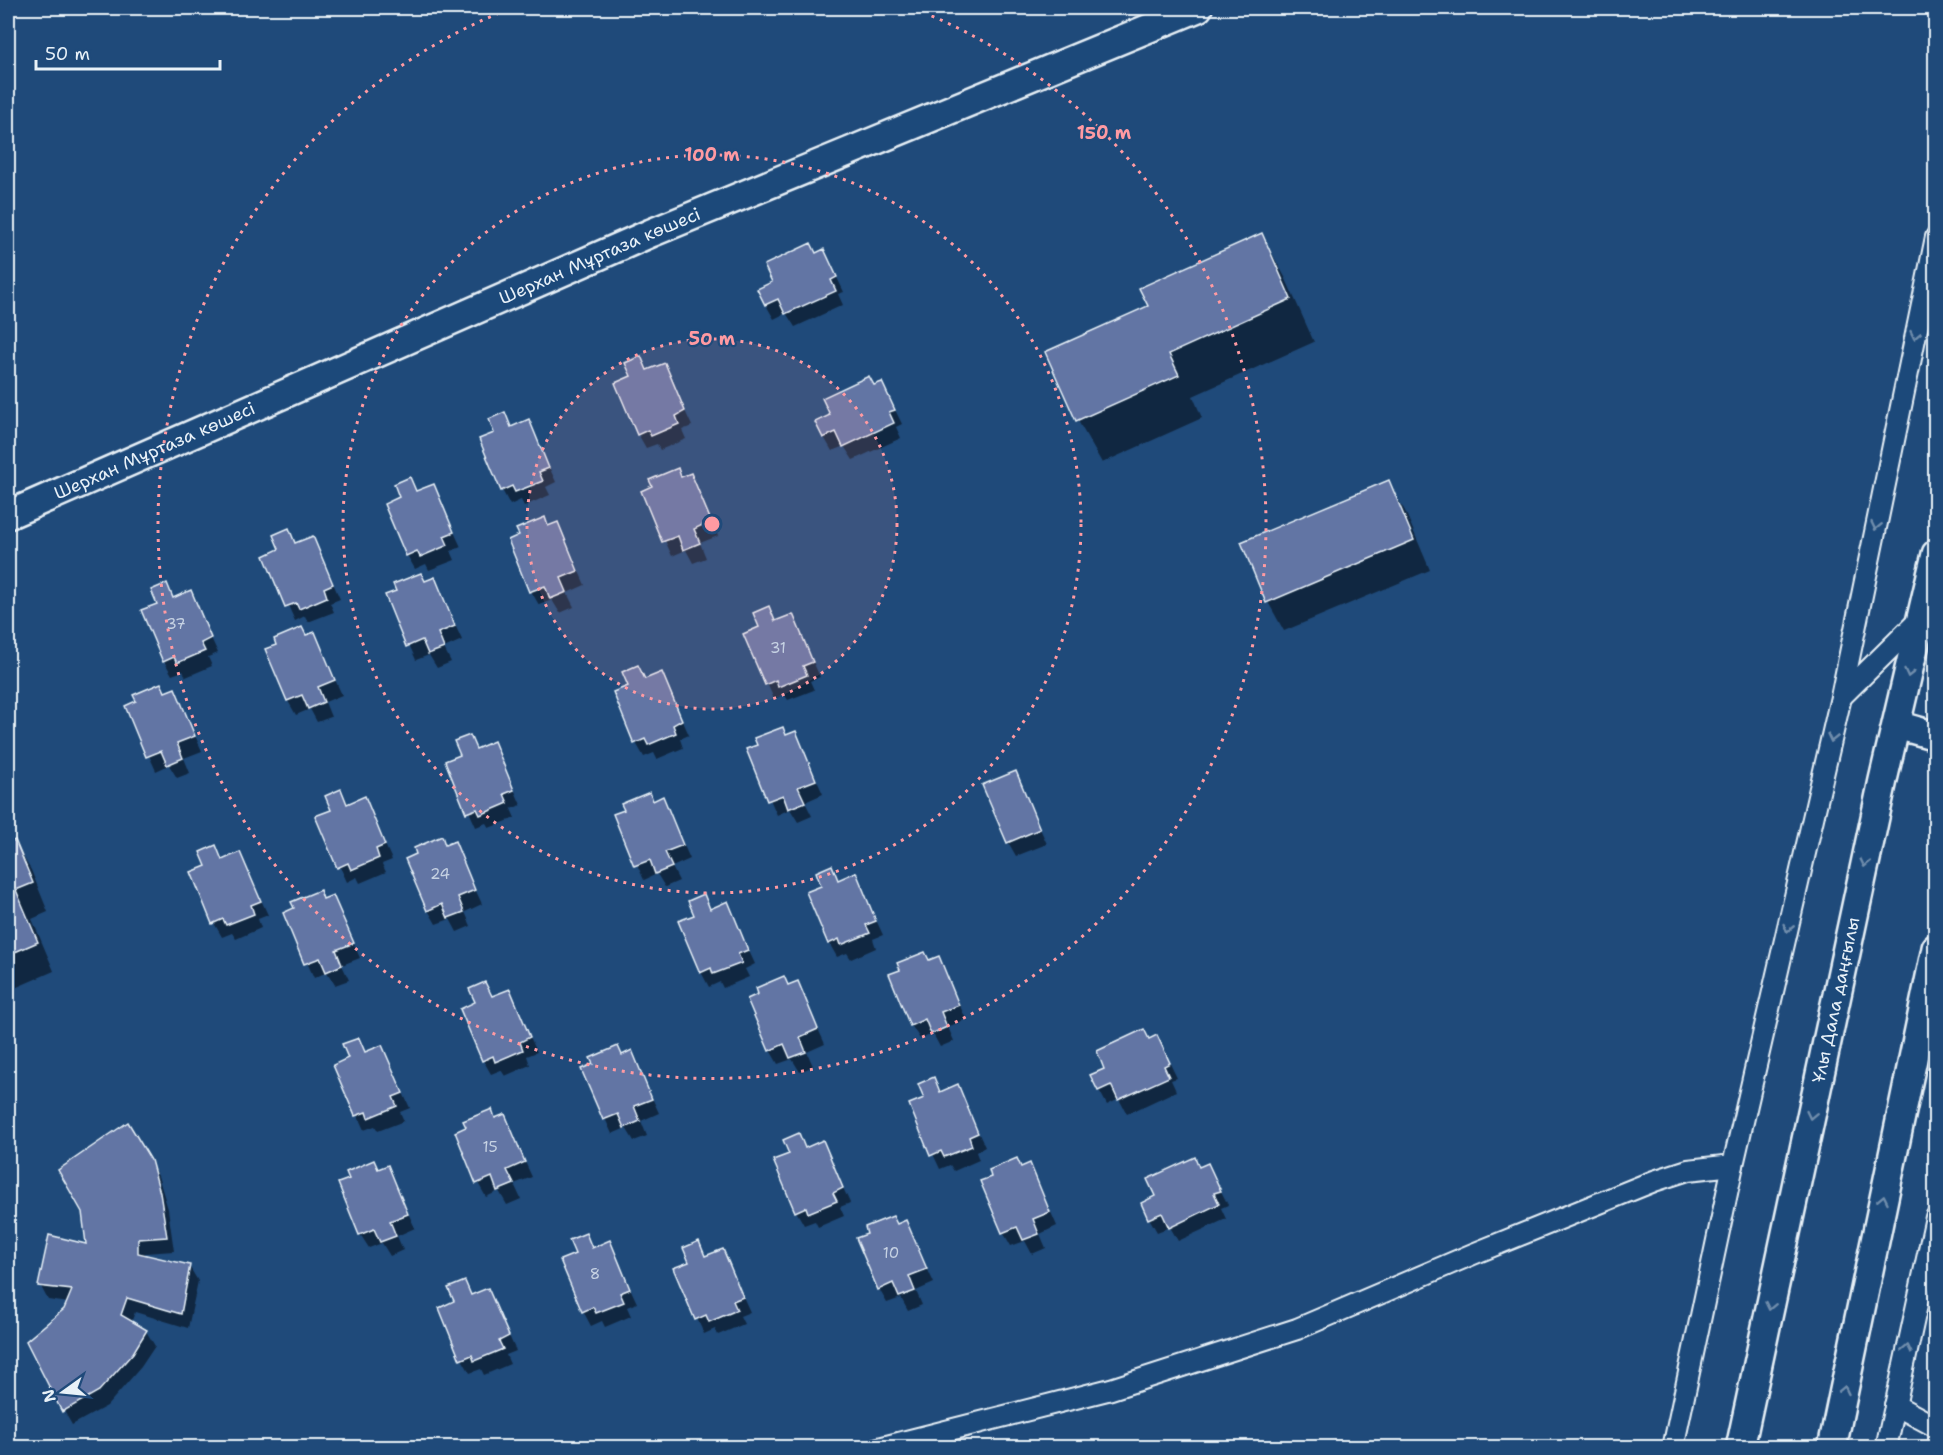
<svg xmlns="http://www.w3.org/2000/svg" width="1943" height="1455" viewBox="0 0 1943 1455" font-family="'Shantell Sans',sans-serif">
	<rect width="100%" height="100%" fill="#1f4a7a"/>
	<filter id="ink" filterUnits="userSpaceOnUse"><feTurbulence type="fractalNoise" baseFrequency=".0167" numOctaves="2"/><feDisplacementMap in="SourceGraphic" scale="12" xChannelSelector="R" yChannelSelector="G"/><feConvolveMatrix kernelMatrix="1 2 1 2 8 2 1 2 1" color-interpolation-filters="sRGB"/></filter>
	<g filter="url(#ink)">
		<g fill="#0007">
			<path d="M1261 234 1285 277 1314 342 1193 396 1202 418 1102 463 1078 421 1047 353 1150 307Z"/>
			<path d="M824 251 844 292 838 294 843 305 795 327 786 313 774 319 766 305 816 254Z"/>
			<path d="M641 358 649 371 664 365 692 426 682 430 686 439 660 450 657 444 646 448 638 434 633 377Z"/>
			<path d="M882 383 902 424 896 427 901 438 853 460 844 446 832 451 824 437 874 387Z"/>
			<path d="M504 414 512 428 528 421 556 482 546 487 550 495 524 506 521 500 510 505 502 490Z"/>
			<path d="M677 470 682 478 691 475 718 536 700 543 706 558 693 563 686 550 672 556 643 492Z"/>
			<path d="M409 479 417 492 433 486 461 547 451 551 455 560 429 570 426 564 415 569 407 555 401 498Z"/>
			<path d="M1388 482 1405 511 1430 570 1284 631 1268 602Z"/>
			<path d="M558 524 585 585 567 593 574 607 560 613 552 600 539 605 531 591 521 536Z"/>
			<path d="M289 530 296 544 313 538 340 599 330 603 334 612 308 622 305 616 295 621 266 556 281 550Z"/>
			<path d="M434 579 462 640 444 648 451 662 437 668 429 655 416 660 387 596Z"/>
			<path d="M166 585 174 599 190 592 218 653 208 657 212 666 186 677 183 671 172 675 164 661Z"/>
			<path d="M768 608 776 622 792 615 820 677 810 681 814 690 788 700 784 694 774 699 745 634 760 628Z"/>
			<path d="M314 633 342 695 325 702 331 717 317 722 310 709 296 715 288 701 278 646Z"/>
			<path d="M662 674 689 735 680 739 683 748 657 759 654 753 644 757 636 743 646 681Z"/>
			<path d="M174 689 202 751 184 758 190 773 177 778 169 765 156 771 127 706Z"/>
			<path d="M796 733 823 794 805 802 812 816 798 822 790 809 777 815 748 750Z"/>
			<path d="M470 736 477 750 494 743 521 805 511 809 515 818 489 828 486 823 476 827 447 762 462 756Z"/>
			<path d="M1015 773 1047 844 1016 856 1008 842Z"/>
			<path d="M341 791 349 805 364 798 392 860 382 864 386 872 360 883 357 877 347 882 317 817 333 811Z"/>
			<path d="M649 794 654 802 663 798 690 859 672 867 679 881 665 887 657 874 644 880 615 815Z"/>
			<path d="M441 838 446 846 454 843 482 904 465 912 471 926 457 932 450 919 436 924 428 910Z"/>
			<path d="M14 842 31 870 48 912 32 919 54 971 8 991V844Z"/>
			<path d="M216 847 224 861 240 854 268 915 258 919 261 928 236 939 232 933 222 937 214 923 208 867Z"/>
			<path d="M831 867 839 881 855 874 883 935 873 939 876 948 851 959 847 953 837 957 829 943Z"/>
			<path d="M319 892 324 900 333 896 360 958 342 965 349 980 335 985 327 972 314 978 285 913Z"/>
			<path d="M703 896 711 910 727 903 755 964 745 969 749 977 723 988 720 982 709 987 701 972 696 916Z"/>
			<path d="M938 958 966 1019 948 1027 954 1041 940 1047 933 1034 920 1039 911 1025 929 962Z"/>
			<path d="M797 983 825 1044 807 1052 813 1066 800 1072 792 1059 778 1064 770 1050 788 987Z"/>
			<path d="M509 991 537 1052 527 1056 530 1065 505 1076 501 1070 491 1074 483 1060 493 998Z"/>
			<path d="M1157 1037 1177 1078 1171 1080 1176 1091 1127 1114 1119 1099 1107 1105 1099 1090 1106 1069Z"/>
			<path d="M358 1040 366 1053 382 1047 410 1108 400 1112 404 1121 378 1131 375 1126 364 1130 335 1065 350 1059Z"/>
			<path d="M631 1052 659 1113 641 1121 647 1136 634 1141 626 1128 612 1134 583 1069Z"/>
			<path d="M934 1079 942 1093 957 1086 985 1147 976 1152 979 1160 954 1171 950 1165 940 1169 910 1105 926 1099Z"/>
			<path d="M504 1116 532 1177 514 1184 521 1199 507 1205 499 1191 486 1197 478 1183 496 1119Z"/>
			<path d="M127 1124 158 1176 168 1209 174 1251 145 1253V1256L189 1266 198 1281 188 1328 135 1312 131 1323 146 1331 155 1346 141 1367 107 1406 72 1425 64 1411 66 1310 69 1303 48 1300 40 1285 88 1246Z"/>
			<path d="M798 1135 806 1149 822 1142 850 1203 840 1207 844 1216 818 1227 815 1221 804 1225 796 1211 791 1154Z"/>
			<path d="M1030 1165 1057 1226 1040 1234 1046 1248 1032 1254 1025 1241 1011 1246 1003 1232 993 1177Z"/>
			<path d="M387 1167 415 1228 397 1236 403 1250 390 1256 382 1243 369 1248 360 1234 378 1171Z"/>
			<path d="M1199 1168 1215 1179 1228 1205 1221 1208 1226 1219 1178 1241 1170 1227 1157 1232 1149 1218 1157 1197Z"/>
			<path d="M906 1222 934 1283 916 1291 922 1305 908 1311 901 1298 887 1303 879 1289 897 1226Z"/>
			<path d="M585 1235 593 1249 609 1242 637 1303 627 1307 631 1316 605 1327 602 1321 591 1326 583 1311 577 1255Z"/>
			<path d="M698 1243 706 1257 722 1250 750 1312 740 1316 744 1324 718 1335 715 1329 704 1334 675 1269 690 1263Z"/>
			<path d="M464 1283 472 1296 488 1290 516 1351 506 1355 510 1364 484 1375 481 1369 470 1373 462 1359 456 1302Z"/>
		</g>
		<g fill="#6274a4" stroke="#e8f1f8" stroke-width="1.5">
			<path d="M1262 233 1291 299 1169 354 1179 375 1076 421 1045 352 1148 306 1139 288Z"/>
			<path d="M811 243 816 253 824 249 837 277 831 280 836 291 785 314 778 299 765 305 757 289 772 282 764 265Z"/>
			<path d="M641 356 647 370 665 363 685 411 676 416 679 424 651 436 648 430 637 435 615 383 631 376 625 363Z"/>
			<path d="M869 376 874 385 882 382 895 410 889 412 894 423 843 447 836 432 823 438 815 422 830 415 822 398Z"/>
			<path d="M505 412 511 427 529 419 549 468 539 472 543 481 515 492 512 486 501 491 479 439 494 433 489 419Z"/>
			<path d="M678 468 681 477 691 473 711 521 694 529 700 543 683 550 678 536 662 542 641 491 652 486 649 480Z"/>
			<path d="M410 477 416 491 434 484 454 532 444 536 448 545 420 557 417 551 406 556 384 504 399 497 394 484Z"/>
			<path d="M1389 480 1414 540 1266 603 1241 542Z"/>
			<path d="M545 517 548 526 558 522 578 571 561 578 567 592 550 599 545 586 529 592 508 540 519 535 516 529Z"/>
			<path d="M289 528 295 543 313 536 333 584 324 588 327 597 299 609 296 603 285 607 264 556 279 549 273 535Z"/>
			<path d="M421 573 425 581 435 577 455 626 438 633 444 648 428 654 422 640 406 647 385 595 396 591 393 584Z"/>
			<path d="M167 583 173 598 191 590 211 638 201 643 205 651 177 663 174 657 163 662 141 610 157 604 151 590Z"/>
			<path d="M769 606 775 621 793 614 813 662 803 666 807 675 778 687 776 680 765 685 743 634 759 627 753 613Z"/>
			<path d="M302 627 306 635 315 632 335 680 318 687 324 702 308 709 302 695 287 701 265 649 276 645 274 639Z"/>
			<path d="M638 665 645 679 662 672 682 720 673 725 676 733 648 745 645 739 634 744 613 692 628 686 622 672Z"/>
			<path d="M161 683 165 692 175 688 195 736 177 743 183 758 167 765 161 751 146 757 125 706 136 701 133 695Z"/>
			<path d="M783 727 786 735 796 731 816 780 798 787 805 802 788 809 783 795 767 801 746 749 757 745 754 738Z"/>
			<path d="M470 735 476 749 494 741 514 790 504 794 508 803 480 815 477 809 466 813 445 761 460 755 454 741Z"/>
			<path d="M1016 771 1040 829 1007 843 982 785Z"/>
			<path d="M341 789 347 804 365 796 385 845 376 849 379 858 351 870 348 863 337 868 315 816 331 810 325 796Z"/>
			<path d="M650 792 653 801 663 796 683 845 665 852 672 867 655 874 650 860 634 866 613 814 624 810 621 804Z"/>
			<path d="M442 836 445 845 455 841 475 890 458 897 464 912 448 918 442 904 427 911 405 859 416 854 414 848Z"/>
			<path d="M15 840 33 883 16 890 38 942 8 955V843Z"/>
			<path d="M216 845 222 860 240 852 261 901 251 905 254 914 226 925 223 919 212 924 191 872 206 866 200 852Z"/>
			<path d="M832 865 838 880 856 872 876 921 866 925 870 933 841 945 839 939 828 944 806 892 821 886 816 872Z"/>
			<path d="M320 890 323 899 333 895 354 943 336 950 342 965 326 972 320 958 304 964 283 913 294 908 291 902Z"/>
			<path d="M704 894 710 909 728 901 748 950 738 954 742 963 713 974 711 968 700 973 678 921 694 915 688 901Z"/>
			<path d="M925 952 929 960 939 956 959 1005 941 1012 947 1027 931 1034 925 1019 910 1026 889 974 900 970 897 963Z"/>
			<path d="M784 976 788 985 798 981 818 1029 800 1037 806 1052 790 1058 784 1044 769 1051 747 999 758 994 756 988Z"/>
			<path d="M485 982 492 996 510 989 530 1037 520 1042 523 1050 495 1062 493 1056 482 1061 460 1009 475 1002 469 989Z"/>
			<path d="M1144 1029 1149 1039 1157 1035 1170 1063 1164 1066 1169 1077 1118 1100 1111 1085 1098 1091 1090 1075 1104 1069 1097 1051Z"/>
			<path d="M359 1038 365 1052 382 1045 403 1093 393 1097 397 1106 368 1118 366 1112 355 1116 333 1065 348 1058 342 1044Z"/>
			<path d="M618 1046 622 1055 632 1050 652 1099 634 1106 640 1121 624 1128 618 1114 603 1120 581 1069 593 1064 590 1058Z"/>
			<path d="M934 1077 940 1092 958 1084 978 1133 969 1137 972 1146 944 1157 941 1151 930 1156 909 1104 924 1098 918 1084Z"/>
			<path d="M492 1109 495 1118 505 1114 525 1162 507 1170 514 1184 497 1191 492 1177 476 1184 455 1132 466 1127 463 1121Z"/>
			<path d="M128 1122 151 1160 160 1193 167 1237 138 1239V1253L190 1265 181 1314 127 1298 121 1315 147 1330 133 1353 99 1391 62 1412 26 1341 64 1309 72 1290 38 1286 49 1235 86 1244 82 1212 58 1170Z"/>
			<path d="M799 1133 805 1148 823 1140 843 1188 833 1193 837 1201 808 1213 806 1207 795 1212 773 1160 789 1154 783 1140Z"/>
			<path d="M1195 1157 1199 1167 1208 1163 1221 1191 1214 1193 1219 1204 1169 1228 1162 1213 1148 1219 1141 1203 1155 1196 1147 1179Z"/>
			<path d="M1017 1158 1021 1167 1030 1163 1050 1212 1033 1219 1039 1234 1023 1240 1017 1227 1002 1233 980 1181 991 1177 989 1170Z"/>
			<path d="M374 1160 378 1169 388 1165 408 1214 390 1221 396 1236 380 1242 374 1229 359 1235 338 1183 349 1179 346 1172Z"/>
			<path d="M893 1216 897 1224 906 1220 927 1269 909 1276 915 1291 899 1297 893 1283 878 1290 856 1238 867 1234 865 1227Z"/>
			<path d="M586 1233 592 1248 610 1240 630 1289 620 1293 624 1302 596 1313 593 1307 582 1312 560 1260 575 1254 569 1240Z"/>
			<path d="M699 1241 705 1256 723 1249 743 1297 733 1301 737 1310 709 1322 706 1315 695 1320 673 1268 689 1262 683 1248Z"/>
			<path d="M465 1281 471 1295 488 1288 509 1336 499 1341 503 1349 474 1361 472 1355 460 1360 439 1308 454 1301 448 1288Z"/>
		</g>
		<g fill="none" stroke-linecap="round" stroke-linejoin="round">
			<g stroke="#e8f1f8" stroke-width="24">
				<g id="street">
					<path d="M1841 697 1922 617"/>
					<path d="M1895 1405 1936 1427"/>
					<path d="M879 1448 1111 1389 1297 1329 1473 1254 1654 1181 1688 1170 1733 1165"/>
					<path d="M1673 1448 1733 1165 1841 697 1936 237"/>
					<path d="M1886 1448 1936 1217"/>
				</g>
			</g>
			<g stroke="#e8f1f8" stroke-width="32">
				<g id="secondary">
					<path id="s1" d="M8 515 651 233 1198 8"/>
					<path d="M1897 725 1936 736"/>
					<path id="s2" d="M1740 1448 1883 780 1936 554"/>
					<path d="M1832 1448 1936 948"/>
				</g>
			</g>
			<use href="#street" stroke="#1f4a7a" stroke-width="20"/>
			<use href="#secondary" stroke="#1f4a7a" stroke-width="27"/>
		</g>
		<defs><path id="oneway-chevron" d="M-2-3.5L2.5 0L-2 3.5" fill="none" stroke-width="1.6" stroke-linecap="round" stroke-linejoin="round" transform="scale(1.5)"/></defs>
		<g stroke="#6f8dac">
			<use href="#oneway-chevron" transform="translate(1915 335) rotate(102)"/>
			<use href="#oneway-chevron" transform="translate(1876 526) rotate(102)"/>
			<use href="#oneway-chevron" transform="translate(1909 673) rotate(103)"/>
			<use href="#oneway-chevron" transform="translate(1832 738) rotate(103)"/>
			<use href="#oneway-chevron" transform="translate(1865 863) rotate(102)"/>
			<use href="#oneway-chevron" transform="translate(1788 928) rotate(103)"/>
			<use href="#oneway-chevron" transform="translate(1811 1115) rotate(102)"/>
			<use href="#oneway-chevron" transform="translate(1883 1199) rotate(-78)"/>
			<use href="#oneway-chevron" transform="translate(1770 1306) rotate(102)"/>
			<use href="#oneway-chevron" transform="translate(1907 1349) rotate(-78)"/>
			<use href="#oneway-chevron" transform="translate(1844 1390) rotate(-78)"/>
		</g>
	</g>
	<circle cx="712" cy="524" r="185" fill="#ff9aa2" fill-opacity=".12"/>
	<g fill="none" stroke="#ff9aa2" stroke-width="3" stroke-dasharray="3 6">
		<circle cx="712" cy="524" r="185"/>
		<circle cx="712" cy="524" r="369"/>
		<path d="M915 9A554 554 0 1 1 509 9"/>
	</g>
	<g text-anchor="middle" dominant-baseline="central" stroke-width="4.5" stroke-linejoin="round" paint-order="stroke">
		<g font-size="15" fill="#c6d2e3">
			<text x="176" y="624">37</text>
			<text x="778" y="648">31</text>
			<text x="440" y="874">24</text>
			<text x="490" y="1147">15</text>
			<text x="891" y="1253">10</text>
			<text x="595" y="1274">8</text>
		</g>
		<g font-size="18" fill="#e8f1f8" stroke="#1f4a7a">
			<text stroke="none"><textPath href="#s1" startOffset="646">Шерхан Мұртаза көшесі</textPath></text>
			<text stroke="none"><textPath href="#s1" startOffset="160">Шерхан Мұртаза көшесі</textPath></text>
			<text stroke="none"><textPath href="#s2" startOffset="458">Ұлы Дала даңғылы</textPath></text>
		</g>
	</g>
	<circle cx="712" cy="524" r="9" fill="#ff9aa2" stroke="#1f4a7a" stroke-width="3"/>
	<g font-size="18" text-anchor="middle" font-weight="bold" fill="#ff9aa2" stroke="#1f4a7a" stroke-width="4.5" stroke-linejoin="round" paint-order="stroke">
		<text x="1104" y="139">150 m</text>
		<text x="712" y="161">100 m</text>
		<text x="712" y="345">50 m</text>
	</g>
	<rect width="1943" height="1455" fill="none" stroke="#1f4a7a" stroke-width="30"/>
	<rect x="15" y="15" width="1913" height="1425" fill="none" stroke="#e8f1f8" stroke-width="2" filter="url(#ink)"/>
	<g transform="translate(63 1392) rotate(255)" stroke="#1f4a7a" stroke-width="4.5" paint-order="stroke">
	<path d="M0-4.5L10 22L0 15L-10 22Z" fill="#e8f1f8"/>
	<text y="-9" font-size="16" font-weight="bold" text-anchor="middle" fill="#e8f1f8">N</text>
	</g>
	<path d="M36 60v9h184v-9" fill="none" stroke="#e8f1f8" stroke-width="3"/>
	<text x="45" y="60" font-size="18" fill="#e8f1f8" stroke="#1f4a7a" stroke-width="4.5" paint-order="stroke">50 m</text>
</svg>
